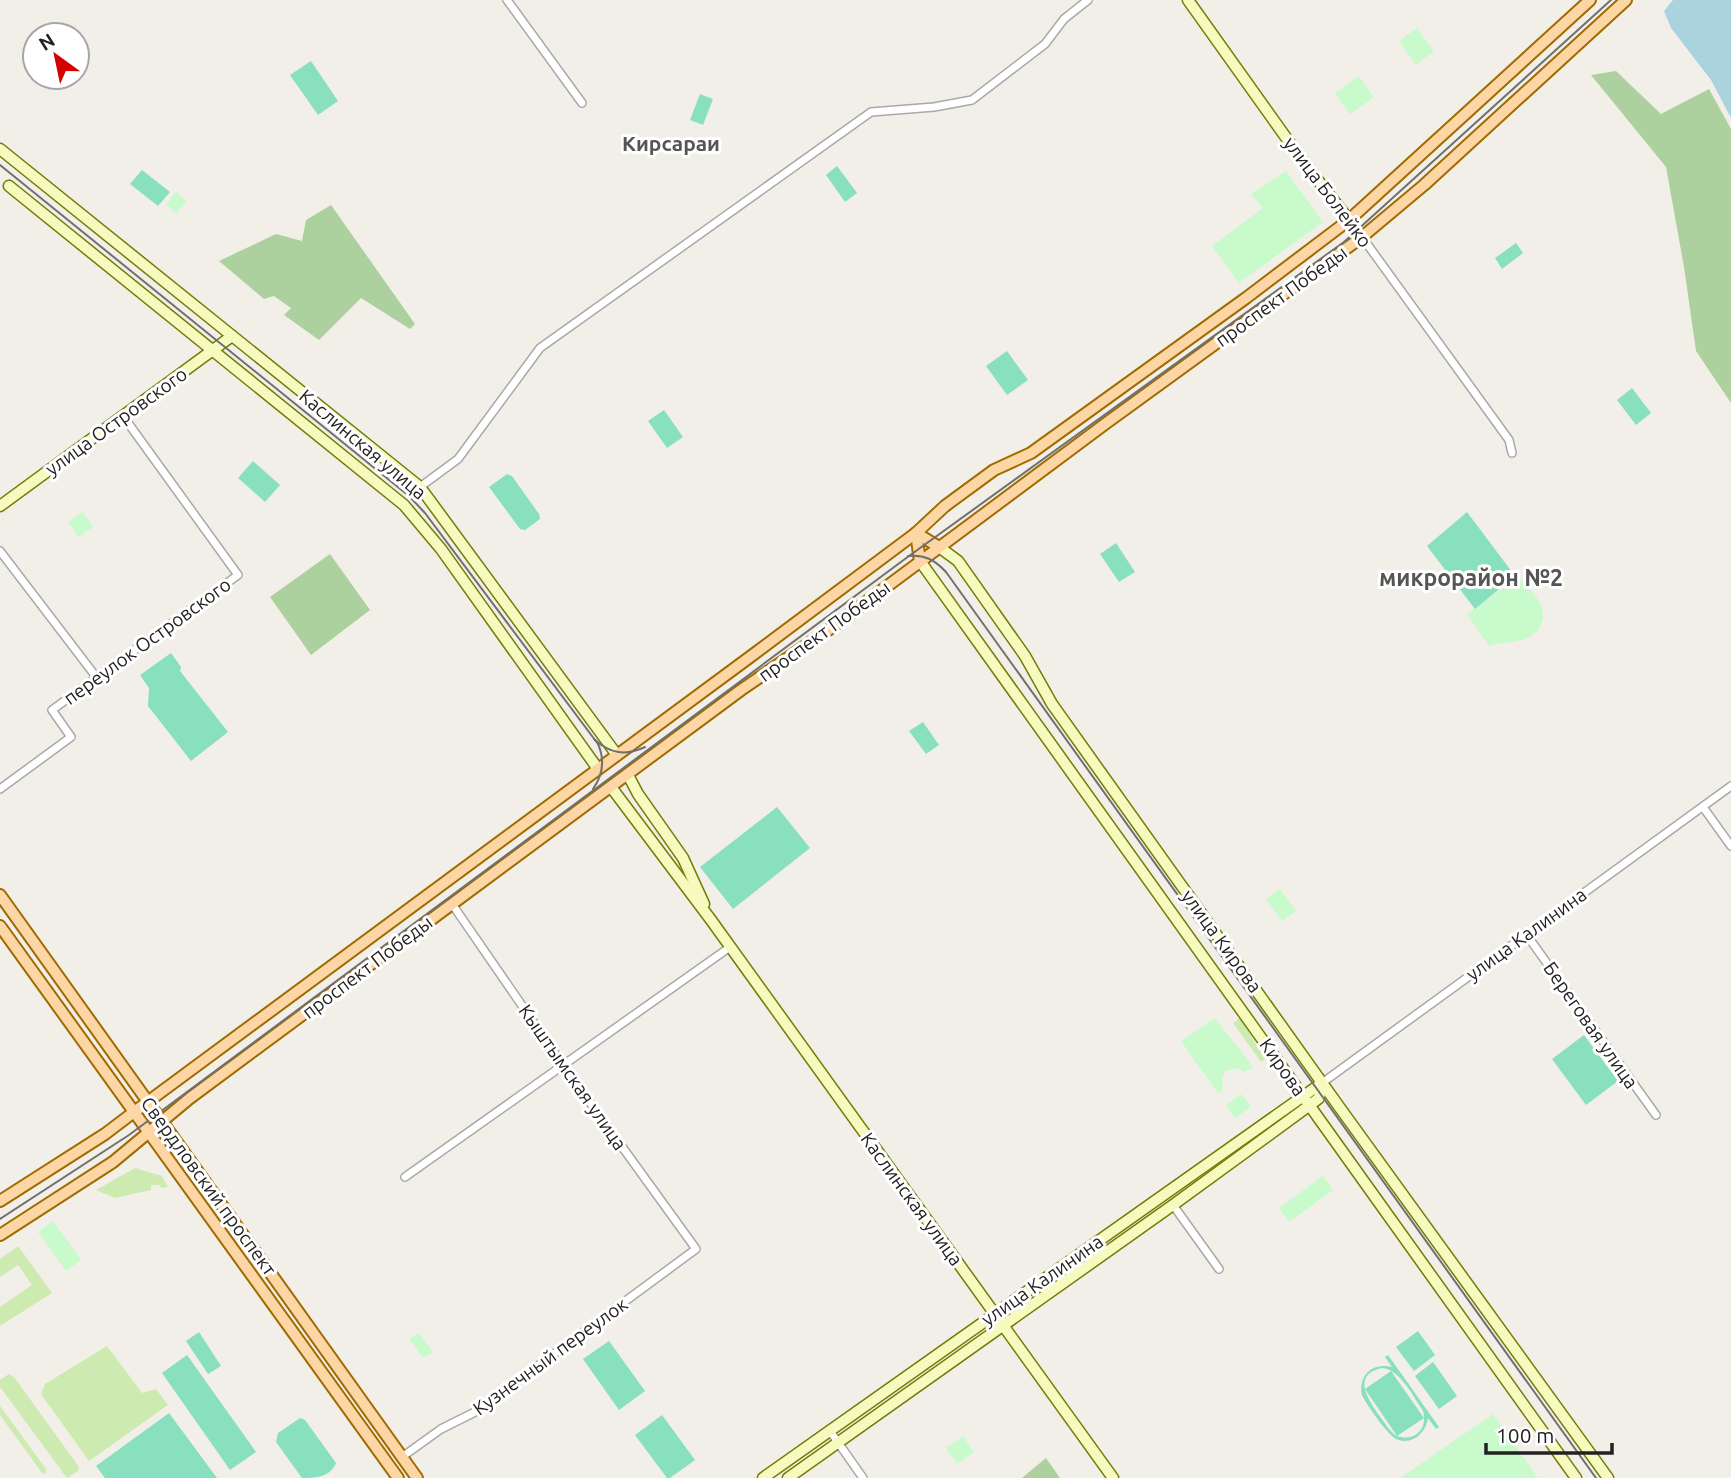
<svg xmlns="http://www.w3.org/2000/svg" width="1731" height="1478" viewBox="0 0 1731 1478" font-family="Ubuntu,sans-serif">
	<rect width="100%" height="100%" fill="#f2efe9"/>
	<g fill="#cdebb0">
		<path d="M1240 1018 1265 1059 1261 1062 1233 1023Z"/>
		<path d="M135 1168 162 1176 168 1187 161 1188 160 1185H151V1190L115 1198 96 1190Z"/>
		<path d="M18 1246 52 1293 0 1326V1307L32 1285 18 1265 0 1277V1259Z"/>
		<path d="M107 1346 142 1393 156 1389 168 1405 89 1461 41 1394 45 1384Z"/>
		<path d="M9 1374 14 1377 79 1467 78 1471 67 1478 0 1387V1380Z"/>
		<path d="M0 1406 46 1469 45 1474 42 1473 0 1415Z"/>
	</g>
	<g fill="#add19e">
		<path d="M1616 71 1661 114 1709 89 1731 129V403L1696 351 1684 267 1666 167 1591 75Z"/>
		<path d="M331 205 415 324 410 329 361 298 319 340 284 315 291 308 274 296 264 299 219 261 276 234 302 241 306 220Z"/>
		<path d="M330 554 370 610 311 655 270 597Z"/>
		<path d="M1046 1458 1060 1478H1022Z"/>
	</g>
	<g fill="#c8facc">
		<path d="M1417 28 1434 51 1416 65 1399 41Z"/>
		<path d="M1359 76 1374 97 1350 114 1335 93Z"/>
		<path d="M1286 171 1323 222 1239 283 1212 246 1263 208 1251 194Z"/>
		<path d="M176 192 187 201 176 213 166 204Z"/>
		<path d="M83 512 93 527 78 537 68 522Z"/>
		<path d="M1518 577C1531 591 1552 608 1539 628 1535 634 1529 638 1521 640 1511 643 1500 642 1489 646L1467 614Z"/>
		<path d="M1280 889 1296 911 1282 921 1266 899Z"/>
		<path d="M1215 1018 1253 1067 1245 1072 1237 1068 1225 1071 1222 1078 1223 1089 1218 1093 1181 1041Z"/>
		<path d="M1241 1094 1251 1107 1235 1118 1226 1105Z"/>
		<path d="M1323 1176 1333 1190 1289 1222 1279 1208Z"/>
		<path d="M53 1221 81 1260 66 1271 38 1232Z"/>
		<path d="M419 1333 433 1352 423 1358 409 1339Z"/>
		<path d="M1493 1414 1538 1478H1400Z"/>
		<path d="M963 1436 974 1452 957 1464 946 1448Z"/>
	</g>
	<g fill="#88e0be" fill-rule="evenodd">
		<path d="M311 61 338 101 318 115 290 75Z"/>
		<path d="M700 94 713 99 703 125 690 120Z"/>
		<path d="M837 166 857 193 845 202 826 175Z"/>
		<path d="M142 170 170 192 158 206 130 184Z"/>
		<path d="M1516 243 1523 253 1502 269 1495 258Z"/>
		<path d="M1007 351 1028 380 1007 395 986 366Z"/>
		<path d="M1632 388 1651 413 1636 425 1617 400Z"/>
		<path d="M664 410 683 437 667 448 648 421Z"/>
		<path d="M253 461 280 485 265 502 238 478Z"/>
		<path d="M507 474 512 476 539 514 540 519 525 530 520 529 489 487Z"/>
		<path d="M1467 512 1515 576 1475 609 1427 546Z"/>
		<path d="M1116 543 1135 572 1119 582 1100 554Z"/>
		<path d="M171 653 181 667 180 671 228 732 191 761 148 706 149 688 140 675Z"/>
		<path d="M923 722 939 745 926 754 909 731Z"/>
		<path d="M777 807 810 848 733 909 700 867Z"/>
		<path d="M1584 1035 1618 1081 1586 1105 1552 1059Z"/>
		<path d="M1418 1331 1435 1355 1414 1371 1396 1347Z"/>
		<path d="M199 1332 221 1366 208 1374 186 1341Z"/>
		<path d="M609 1341 645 1391 619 1410 583 1359Z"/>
		<path d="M187 1355 256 1452 230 1470 162 1373Z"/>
		<path d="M1388 1355 1439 1427 1436 1429 1428 1418C1426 1433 1412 1446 1396 1439 1387 1434 1366 1404 1362 1395 1360 1388 1362 1379 1366 1374 1373 1366 1383 1365 1392 1367L1385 1357ZM1383 1368C1401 1371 1413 1396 1423 1411 1428 1429 1415 1442 1397 1436L1424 1418 1391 1371 1365 1389 1397 1436C1389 1431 1385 1423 1379 1415 1368 1399 1351 1374 1383 1368Z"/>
		<path d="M1433 1362 1457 1396 1439 1409 1415 1376Z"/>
		<path d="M169 1413 217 1478H105L96 1466Z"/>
		<path d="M662 1415 695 1460 670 1478H667L635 1435Z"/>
		<path d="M300 1418 305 1420 336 1463C330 1477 316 1478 302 1478L276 1442 278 1433Z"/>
	</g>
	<path fill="#aad3df" d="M1673 0H1731V118L1711 80 1671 28 1664 11Z"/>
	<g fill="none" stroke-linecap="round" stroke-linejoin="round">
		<g stroke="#a9a9a9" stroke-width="10">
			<g id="street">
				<path d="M507 0 582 103"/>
				<path d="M1362 237 1509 440 1512 453"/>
				<path d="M420 487 458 459 540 348 871 112 934 107 972 100 1045 44 1064 19 1088 0"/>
				<path d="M0 551 97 678"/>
				<path d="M0 789 71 737 52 710 238 575 123 416"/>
				<path d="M1703 807 1731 846"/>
				<path d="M1526 934 1656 1115"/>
				<path d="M1322 1083 1731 786"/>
				<path d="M405 1177 730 947"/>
				<path d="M1173 1205 1219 1269"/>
				<path d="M830 1431 863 1478"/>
				<path d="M402 1457 441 1429 475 1412 696 1249 563 1065 452 904"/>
			</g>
		</g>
		<g stroke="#707d05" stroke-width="13">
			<g id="secondary">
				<path d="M1188 0 1302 160 1349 220"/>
				<path d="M0 149 420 487 617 755"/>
				<path d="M9 186 404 505 441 549 598 769"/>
				<path d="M0 506 232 336"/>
				<path d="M939 547 958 561 1025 656 1052 704 1340 1108 1608 1478"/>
				<path d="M920 561 1576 1478"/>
				<path d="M628 775 638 794 683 858 704 904"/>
				<path d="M611 787 711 920 1113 1478"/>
				<path d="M763 1478 1322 1083"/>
				<path d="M788 1478 1173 1205 1310 1105 1319 1098 1322 1083"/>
			</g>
		</g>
		<g stroke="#a06b00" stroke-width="14">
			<g id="primary">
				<path d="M916 533 920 561"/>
				<path d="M916 533 939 547"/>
				<path d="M0 895 417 1478"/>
				<path d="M0 926 398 1478"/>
				<path d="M0 1201 105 1134 134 1112 754 654 916 533 945 506 994 470 1031 453 1246 298 1349 220 1590 0"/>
				<path d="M0 1235 113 1162 190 1098 452 904 741 690 827 631 1105 424 1362 237 1424 185 1626 0"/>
			</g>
		</g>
		<use href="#street" stroke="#fff" stroke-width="7"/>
		<use href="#secondary" stroke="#f7fabf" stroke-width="10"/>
		<use href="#primary" stroke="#fcd6a4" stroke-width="10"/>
		<g stroke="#707070" stroke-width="2">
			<path d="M0 165 409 496 425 513 598 744C605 760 603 775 593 789"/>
			<path d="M908 556C924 554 935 560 946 572L1596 1478"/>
			<path d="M594 739C610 754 626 756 645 747"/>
			<path d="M0 1219 129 1135 909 556 1344 242 1611 0"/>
		</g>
	</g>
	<g text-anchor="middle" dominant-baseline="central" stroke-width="6" stroke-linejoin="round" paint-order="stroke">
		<g font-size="19" fill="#222" stroke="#fff">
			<text transform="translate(1328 192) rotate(53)">улица Болейко</text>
			<text transform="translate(1281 296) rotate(-36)">проспект Победы</text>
			<text transform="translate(116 421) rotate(-36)">улица Островского</text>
			<text transform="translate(363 444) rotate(40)">Каслинская улица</text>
			<text transform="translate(824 631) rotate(-36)">проспект Победы</text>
			<text transform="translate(147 641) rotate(-36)">переулок Островского</text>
			<text transform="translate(1526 934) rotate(-36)">улица Калинина</text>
			<text transform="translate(1222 941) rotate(54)">улица Кирова</text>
			<text transform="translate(367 967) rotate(-37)">проспект Победы</text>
			<text transform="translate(1591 1025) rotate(55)">Береговая улица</text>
			<text transform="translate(1283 1067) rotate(55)">Кирова</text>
			<text transform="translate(573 1077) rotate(55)">Кыштымская улица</text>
			<text transform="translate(209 1186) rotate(54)">Свердловский проспект</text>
			<text transform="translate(912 1199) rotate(54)">Каслинская улица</text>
			<text transform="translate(1042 1280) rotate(-35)">улица Калинина</text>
			<text transform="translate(550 1356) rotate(-36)">Кузнечный переулок</text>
		</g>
		<g font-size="21" font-weight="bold" fill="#555" stroke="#fff">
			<text x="671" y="143">Кирсараи</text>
		</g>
		<g font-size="23" font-weight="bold" fill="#555" stroke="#fff">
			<text x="1471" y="577">микрорайон №2</text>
		</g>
	</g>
	<g transform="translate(56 56) rotate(327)"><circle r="33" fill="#ffffff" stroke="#a7a7a7" stroke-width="2"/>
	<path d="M0-5L12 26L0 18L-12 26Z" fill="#d40000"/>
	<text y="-10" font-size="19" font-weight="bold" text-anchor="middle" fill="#222222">N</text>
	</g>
	<path d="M1486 1443v10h126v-10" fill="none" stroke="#222222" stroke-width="3.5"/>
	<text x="1496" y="1443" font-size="21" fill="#222222" stroke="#ffffff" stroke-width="5" paint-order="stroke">100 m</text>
</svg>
